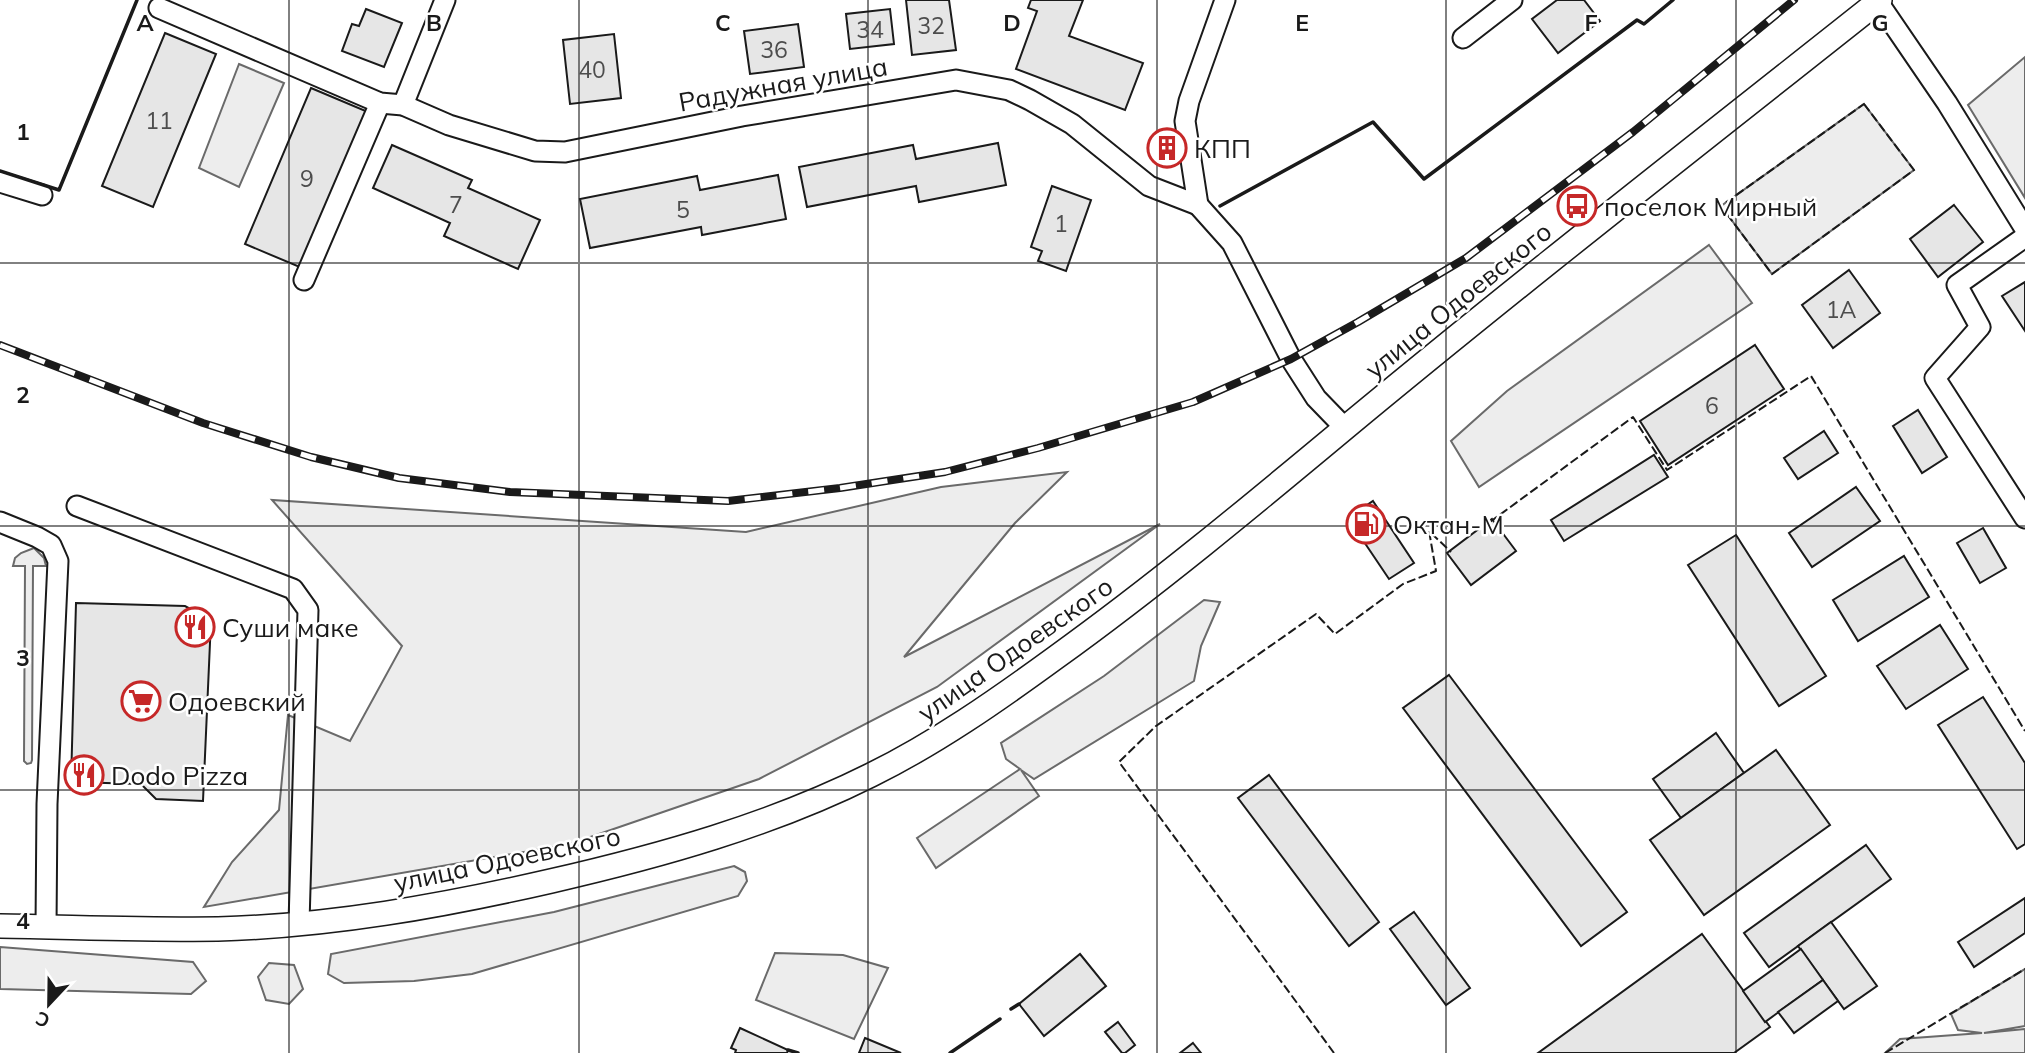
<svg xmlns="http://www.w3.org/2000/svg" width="2025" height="1053" viewBox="0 0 2025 1053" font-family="Mulish,sans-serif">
	<rect width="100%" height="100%" fill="#fff"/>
	<g fill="#ededed" stroke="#6a6a6a" stroke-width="2">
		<path d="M2025 57V198L1968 105Z"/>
		<path d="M239 64 284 83 239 187 199 168Z"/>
		<path d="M1864 104 1914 170 1772 274 1721 206Z"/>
		<path d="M1709 245 1752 303 1479 487 1451 441 1507 391Z"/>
		<path d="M1067 472 1015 523 904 657 1160 524 937 687 759 779 570 844 204 907 232 862 279 810 288 715 350 741 402 646 272 500 746 532 941 487Z"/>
		<path d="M34 548 44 558 46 566H33L32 760 31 763 27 764 24 761 25 566H13L15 558 21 553Z"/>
		<path d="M1204 600 1220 602 1201 646 1194 681 1034 779 1021 770 1039 796 936 868 917 838 1020 769 1006 759 1001 743 1104 676Z"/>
		<path d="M734 866 745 872 747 881 738 896 472 974 414 981 344 983 328 974 331 954 554 912Z"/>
		<path d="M0 947 193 962 206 981 191 994 0 989Z"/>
		<path d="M775 953 843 955 888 968 854 1039 756 1000Z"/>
		<path d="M269 963 294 965 303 989 289 1004 266 1000 258 977Z"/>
		<path d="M2025 969V1026L1984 1033 2025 1029V1053H1885L1900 1039 1982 1033 1958 1030 1951 1014Z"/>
	</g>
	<g fill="#e6e6e6" stroke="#1a1a1a" stroke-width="2">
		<path d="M906 0H949L956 50 912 55Z"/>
		<path d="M1031 0H1083L1069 36 1143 63 1125 110 1016 69 1037 11 1028 8Z"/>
		<path d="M1557 0H1584L1600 21 1558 53 1532 19Z"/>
		<path d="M366 9 402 23 384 67 342 51 352 24 359 26Z"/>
		<path d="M890 9 894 44 850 49 846 14Z"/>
		<path d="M798 24 804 67 750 74 744 31Z"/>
		<path d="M165 33 216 54 153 207 102 186Z"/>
		<path d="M614 34 621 98 570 104 563 40Z"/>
		<path d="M311 88 368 112 302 268 245 244Z"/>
		<path d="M1174 136 1178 156 1160 159 1156 140Z"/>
		<path d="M998 143 1006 185 919 202 916 186 807 207 799 167 913 145 916 159Z"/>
		<path d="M392 145 472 180 468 188 540 220 518 269 444 236 450 223 373 188Z"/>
		<path d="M778 175 786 219 702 235 701 227 590 248 580 199 697 176 700 190Z"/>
		<path d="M1052 186 1091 200 1066 271 1038 261 1042 251 1031 247Z"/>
		<path d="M1954 205 1983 242 1938 277 1910 239Z"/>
		<path d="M1849 270 1880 313 1833 348 1802 305Z"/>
		<path d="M2025 282V331L2002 296Z"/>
		<path d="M1755 345 1784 389 1668 465 1640 421Z"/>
		<path d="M1918 410 1947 457 1922 473 1893 426Z"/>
		<path d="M1824 431 1838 453 1798 479 1784 458Z"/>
		<path d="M1654 455 1668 477 1564 541 1551 520Z"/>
		<path d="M1856 487 1880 521 1812 567 1789 533Z"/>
		<path d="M1373 501 1414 563 1389 579 1348 518Z"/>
		<path d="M1492 519 1516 551 1471 585 1447 553Z"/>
		<path d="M1983 528 2006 568 1980 583 1957 543Z"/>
		<path d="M1736 535 1826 676 1779 706 1688 565Z"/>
		<path d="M1904 556 1929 597 1858 641 1833 600Z"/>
		<path d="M76 603 185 606 211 620 203 801 156 799 141 784 71 782Z"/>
		<path d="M1940 625 1968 669 1906 709 1877 666Z"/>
		<path d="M1449 675 1627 912 1581 946 1403 708Z"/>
		<path d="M1983 697 2025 763V844L2017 849 1938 725Z"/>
		<path d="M1716 733 1744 773 1681 818 1653 779Z"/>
		<path d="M1776 750 1830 825 1704 915 1650 840Z"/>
		<path d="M1269 775 1379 922 1349 946 1238 798Z"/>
		<path d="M1866 845 1891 879 1769 967 1744 933Z"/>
		<path d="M2025 898V933L1974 967 1958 942Z"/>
		<path d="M1414 912 1470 988 1446 1005 1390 929Z"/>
		<path d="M1831 922 1877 986 1844 1009 1798 946Z"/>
		<path d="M1702 934 1770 1027 1734 1053H1538Z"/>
		<path d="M1801 949 1823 980 1765 1022 1743 991Z"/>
		<path d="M1080 954 1106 986 1044 1036 1019 1004Z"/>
		<path d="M1823 980 1838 1001 1794 1033 1778 1012Z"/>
		<path d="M1118 1022 1135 1045 1125 1053H1122L1105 1032Z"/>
		<path d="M740 1028 788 1050 787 1053H735L736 1050 731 1048Z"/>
		<path d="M865 1038 901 1053H859Z"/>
		<path d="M1193 1043 1201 1053H1180Z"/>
	</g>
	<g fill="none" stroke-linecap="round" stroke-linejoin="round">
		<g stroke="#1a1a1a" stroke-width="23">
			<g id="minor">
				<path d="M1878 2 1947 103 2025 229"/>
				<path d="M159 8 380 103 403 105 449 125 535 151 565 152 742 116 956 80 1009 90 1030 100 1072 124 1149 186 1198 205 1185 121 1189 101 1225 0"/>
				<path d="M1463 38 1512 0"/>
				<path d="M403 105 445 0"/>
				<path d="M0 182 42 195"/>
				<path d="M1198 205 1232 243 1291 359 1316 398 1345 428"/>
				<path d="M2025 237 1957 285 1980 327 1935 378 2025 518"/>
				<path d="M304 280 380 103"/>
				<path d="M77 506 293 589 308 610 299 923"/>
				<path d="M0 522 37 537 51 545 58 561 47 804 46 927"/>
			</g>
		</g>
		<g stroke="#1a1a1a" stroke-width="26">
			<path id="tertiary" d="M0 926C72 927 145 930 218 929 330 926 442 906 551 881 660 856 771 825 871 775 936 743 996 701 1055 658 1155 586 1249 508 1345 428 1521 282 1701 142 1880 0"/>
		</g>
		<use href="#minor" stroke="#fff" stroke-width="19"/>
		<use href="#tertiary" stroke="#fff" stroke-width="23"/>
		<g stroke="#1a1a1a" stroke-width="8">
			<path id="rail" d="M0 345 203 423 311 457 399 478 510 492 728 501 840 488 945 472 1038 448 1193 402 1291 359 1358 322 1466 258 1633 132 1794 0"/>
		</g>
		<use href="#rail" stroke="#fff" stroke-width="5" stroke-dasharray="16" stroke-linecap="butt"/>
		<g stroke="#1a1a1a" stroke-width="2" stroke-dasharray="9 3.5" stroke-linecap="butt">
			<path d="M1864 104 1914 170 1772 274 1721 206Z"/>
			<path d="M1490 522 1633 417 1667 470 1811 376 2025 731"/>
			<path d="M1334 1053 1119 762 1156 726 1316 614 1335 634 1403 584 1436 571 1429 531 1451 552"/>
			<path d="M1885 1053 2025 969"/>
		</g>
		<g stroke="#1a1a1a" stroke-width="3.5">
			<path d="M0 171 59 190 137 0"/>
			<path d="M1220 206 1373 122 1424 179 1637 20 1644 24 1673 0"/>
			<path d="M1011 1009 1019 1004"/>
			<path d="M788 1050 798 1053"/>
			<path d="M950 1053 1000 1019"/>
		</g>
	</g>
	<path fill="none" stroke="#1a1a1a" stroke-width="2" stroke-opacity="0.55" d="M289 0V1053M579 0V1053M868 0V1053M1157 0V1053M1446 0V1053M1736 0V1053M0 263H2025M0 526H2025M0 790H2025"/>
	<defs>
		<g id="building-ring" transform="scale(2.0125)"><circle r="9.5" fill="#fff" stroke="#c62828" stroke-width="1.5"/><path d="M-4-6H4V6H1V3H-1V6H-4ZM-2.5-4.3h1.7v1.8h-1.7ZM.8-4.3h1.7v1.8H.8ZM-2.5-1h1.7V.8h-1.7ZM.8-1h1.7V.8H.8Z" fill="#c62828"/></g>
		<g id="bus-ring" transform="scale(2.0125)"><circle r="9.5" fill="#fff" stroke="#c62828" stroke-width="1.5"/><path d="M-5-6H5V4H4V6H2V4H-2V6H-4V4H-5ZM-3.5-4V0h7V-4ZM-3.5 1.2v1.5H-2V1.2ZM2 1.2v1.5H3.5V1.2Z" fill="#c62828"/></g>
		<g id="fuel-ring" transform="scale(2.0125)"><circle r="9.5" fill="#fff" stroke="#c62828" stroke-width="1.5"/><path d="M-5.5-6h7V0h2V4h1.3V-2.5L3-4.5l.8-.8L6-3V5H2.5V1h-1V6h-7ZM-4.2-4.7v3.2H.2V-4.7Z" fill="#c62828"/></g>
		<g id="restaurant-ring" transform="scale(2.0125)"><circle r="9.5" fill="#fff" stroke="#c62828" stroke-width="1.5"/><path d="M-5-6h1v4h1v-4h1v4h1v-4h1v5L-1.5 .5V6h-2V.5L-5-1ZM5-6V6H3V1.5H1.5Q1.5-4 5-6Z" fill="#c62828"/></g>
		<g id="supermarket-ring" transform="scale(2.0125)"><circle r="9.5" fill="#fff" stroke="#c62828" stroke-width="1.5"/><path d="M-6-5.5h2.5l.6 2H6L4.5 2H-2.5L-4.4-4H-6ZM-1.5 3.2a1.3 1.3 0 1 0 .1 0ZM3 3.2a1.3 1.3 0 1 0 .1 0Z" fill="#c62828"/></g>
	</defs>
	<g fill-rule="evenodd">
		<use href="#building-ring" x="1167" y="148"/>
		<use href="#bus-ring" x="1577" y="206"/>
		<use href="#fuel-ring" x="1366" y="524"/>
		<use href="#restaurant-ring" x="195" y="627"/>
		<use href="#supermarket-ring" x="141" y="701"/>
		<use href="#restaurant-ring" x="84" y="775"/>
	</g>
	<g text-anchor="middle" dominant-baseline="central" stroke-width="5" stroke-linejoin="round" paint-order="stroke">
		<g font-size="23" fill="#4d4d4d">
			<text x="931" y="25">32</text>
			<text x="870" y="29">34</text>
			<text x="774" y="49">36</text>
			<text x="592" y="69">40</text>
			<text x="159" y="120">11</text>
			<text x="307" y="178">9</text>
			<text x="456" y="204">7</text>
			<text x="683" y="209">5</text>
			<text x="1061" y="223">1</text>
			<text x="1841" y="309">1А</text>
			<text x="1712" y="405">6</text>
		</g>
		<g font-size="26" fill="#1a1a1a" stroke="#fff">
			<text transform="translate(783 84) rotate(-10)">Радужная улица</text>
			<text transform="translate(1458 300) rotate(-39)">улица Одоевского</text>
			<text transform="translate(1015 649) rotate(-35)">улица Одоевского</text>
			<text transform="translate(507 859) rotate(-12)">улица Одоевского</text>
		</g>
		<g font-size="26" fill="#1a1a1a" stroke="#fff" text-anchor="start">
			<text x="1194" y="148">КПП</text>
			<text x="1604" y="206">поселок Мирный</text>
			<text x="1393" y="524">Октан-М</text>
			<text x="222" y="627">Суши маке</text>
			<text x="168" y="701">Одоевский</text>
			<text x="111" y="775">Dodo Pizza</text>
		</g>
	</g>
	<g font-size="23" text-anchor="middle" font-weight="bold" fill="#1a1a1a" stroke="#fff" stroke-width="5" stroke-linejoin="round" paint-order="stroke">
		<text x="145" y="31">A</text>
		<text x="434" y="31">B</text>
		<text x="723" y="31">C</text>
		<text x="1012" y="31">D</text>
		<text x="1302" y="31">E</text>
		<text x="1591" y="31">F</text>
		<text x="1880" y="31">G</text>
		<text x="23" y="140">1</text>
		<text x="23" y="403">2</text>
		<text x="23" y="666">3</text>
		<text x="23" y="929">4</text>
	</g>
	<g transform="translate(49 1004) rotate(202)" stroke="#ffffff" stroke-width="5" paint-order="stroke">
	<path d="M0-5L12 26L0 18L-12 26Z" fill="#1a1a1a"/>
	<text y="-10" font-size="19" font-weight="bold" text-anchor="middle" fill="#1a1a1a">С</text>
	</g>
</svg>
